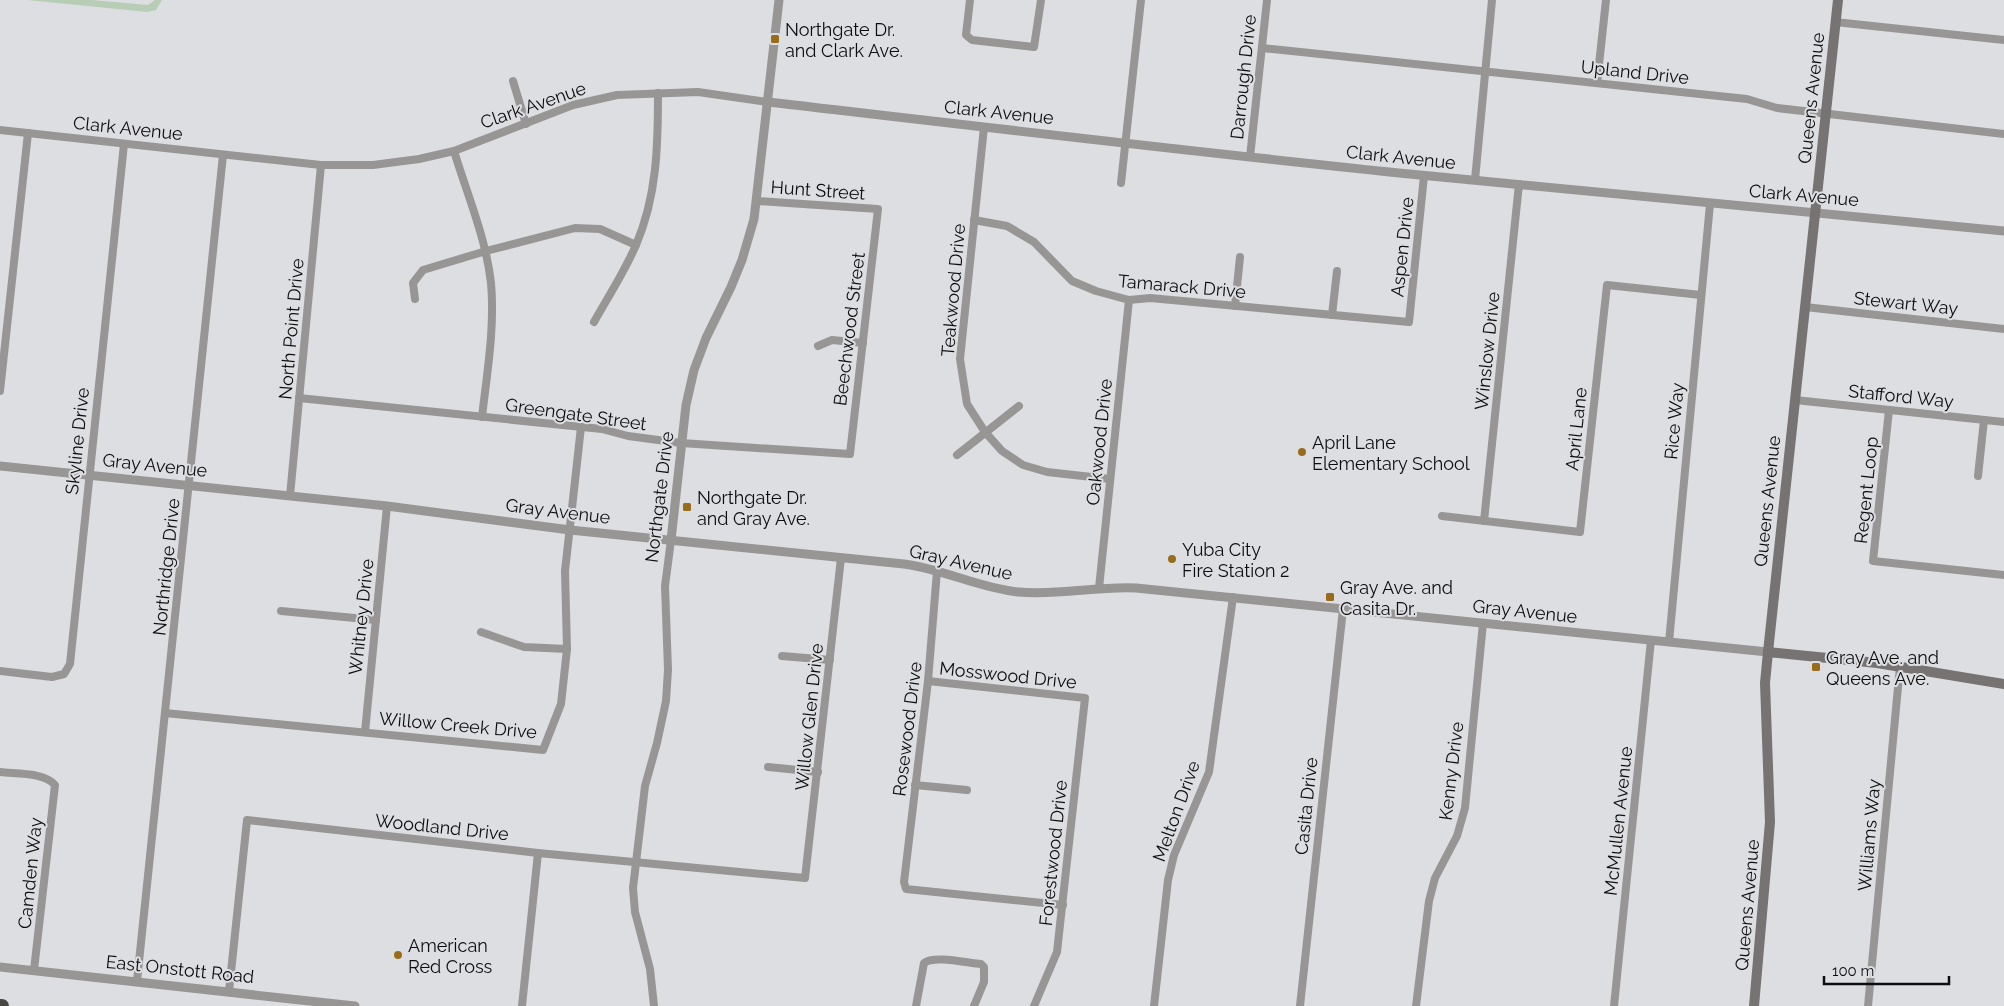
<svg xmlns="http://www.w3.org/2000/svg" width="2004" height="1006" viewBox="0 0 2004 1006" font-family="Raleway,sans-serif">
	<rect width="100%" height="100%" fill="#dddee2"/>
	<path fill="#b7cdb5" d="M28 0H92L148 5 155 0H162L156 10 147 12Z"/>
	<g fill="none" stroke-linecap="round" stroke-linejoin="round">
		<g stroke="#989695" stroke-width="8">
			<path d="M970 0 966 35 972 40 1034 47 1041 0"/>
			<path d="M1835 22 2004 40"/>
			<path d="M1262 48 1747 99 1777 108 2004 134"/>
			<path d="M513 81 526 124"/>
			<path d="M1597 83 1606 0"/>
			<path d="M984 127 960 359 967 404 985 432 1002 451 1023 465 1047 472 1110 479"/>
			<path d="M0 130 321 165H373L419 159 454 151 573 105 617 95 698 92 768 102"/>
			<path d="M454 151C467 194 486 238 491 283 495 327 487 373 482 417"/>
			<path d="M1250 157 1267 0"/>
			<path d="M1475 180 1492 0"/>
			<path d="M1121 183 1141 0"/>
			<path d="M974 220 1007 226 1034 242 1072 281 1096 291 1129 300 1150 298 1409 322 1424 176"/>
			<path d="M415 299 413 283 423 270 486 251 575 228 600 229 636 245"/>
			<path d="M1235 306 1240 257"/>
			<path d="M1805 307 2004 329"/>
			<path d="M1332 315 1337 271"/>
			<path d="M594 322C608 297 625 271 636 245 657 196 658 146 658 93"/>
			<path d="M818 346 832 340 863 343"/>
			<path d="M0 391 28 133"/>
			<path d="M299 398 602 429 628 436 681 443 850 454 878 209 757 201"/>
			<path d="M1795 400 2004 422"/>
			<path d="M1889 410 1873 561 2004 575"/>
			<path d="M957 455 1019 406"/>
			<path d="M1978 476 1984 420"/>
			<path d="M290 496 321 165"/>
			<path d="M1442 516 1580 532 1607 285 1701 295"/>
			<path d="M1484 521 1519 184"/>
			<path d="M937 571 928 681 904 882 906 889 1063 905"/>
			<path d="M1099 588 1129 300"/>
			<path d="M281 611 376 620"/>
			<path d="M481 632 524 647 567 649"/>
			<path d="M1669 642 1710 204"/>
			<path d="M782 656 830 660"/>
			<path d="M0 671 52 677 64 674 70 664 124 144"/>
			<path d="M928 681 1085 698 1057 952 1034 1006"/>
			<path d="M165 713 543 750 561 704 567 649 565 571 581 427"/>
			<path d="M365 732 387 506"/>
			<path d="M768 767 818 772"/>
			<path d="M0 772C16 774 44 772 55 785L34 970"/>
			<path d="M915 785 967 790"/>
			<path d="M137 981 223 155"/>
			<path d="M229 991 247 820 538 853 805 878 841 558"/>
			<path d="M522 1006 538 853"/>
			<path d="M654 1006 650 969 635 912 633 888 645 786 657 743 666 701 668 670 665 586 671 540"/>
			<path d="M916 1006 924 963C934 955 967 963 981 964L984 967V982L974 1006"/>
			<path d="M1154 1006 1168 880 1174 855 1209 772 1233 597"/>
			<path d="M1300 1006 1343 609"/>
			<path d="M1416 1006 1429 901 1435 878 1457 836 1465 808 1483 623"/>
			<path d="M1614 1006 1651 640"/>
			<path d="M1868 1006 1900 666"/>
		</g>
		<g stroke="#989695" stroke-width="9">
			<path d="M768 102C985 127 1202 153 1420 175 1614 195 1809 211 2004 231"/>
			<path d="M0 466 387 506 570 530 904 564C943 569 979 588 1018 592 1058 596 1096 586 1136 588L1768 652"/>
			<path d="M671 540 686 405 694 370 706 338 731 287 742 260 754 219 779 0"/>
			<path d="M0 967 355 1006"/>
		</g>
		<g stroke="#767372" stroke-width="10">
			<path d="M1768 652 1877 663 2004 684"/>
			<path d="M1754 1006 1770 822 1765 683 1768 652 1838 0"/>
		</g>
		<path stroke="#494644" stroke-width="14" d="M0 1006H2"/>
	</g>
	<g fill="#996c1b" stroke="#dddee2" stroke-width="2">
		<rect x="770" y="34" width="10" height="10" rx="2.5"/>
		<circle cx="1302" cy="452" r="5"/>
		<rect x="682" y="502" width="10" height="10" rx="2.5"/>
		<circle cx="1172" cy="559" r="5"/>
		<rect x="1325" y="592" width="10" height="10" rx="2.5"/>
		<rect x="1811" y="662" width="10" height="10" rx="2.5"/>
		<circle cx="398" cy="955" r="5"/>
	</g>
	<g text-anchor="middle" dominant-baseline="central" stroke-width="4" stroke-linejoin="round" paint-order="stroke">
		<g font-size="18" fill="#0d0d0f" stroke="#dddee2" text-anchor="start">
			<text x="785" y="29">Northgate Dr.<tspan x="785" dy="21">and Clark Ave.</tspan></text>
			<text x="1312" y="442">April Lane<tspan x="1312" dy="21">Elementary School</tspan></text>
			<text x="697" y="497">Northgate Dr.<tspan x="697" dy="21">and Gray Ave.</tspan></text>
			<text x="1182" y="549">Yuba City<tspan x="1182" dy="21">Fire Station 2</tspan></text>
			<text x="1340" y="587">Gray Ave. and<tspan x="1340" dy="21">Casita Dr.</tspan></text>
			<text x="1826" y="657">Gray Ave. and<tspan x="1826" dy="21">Queens Ave.</tspan></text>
			<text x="408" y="945">American<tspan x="408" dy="21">Red Cross</tspan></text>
		</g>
		<g font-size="18" fill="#0d0d0f" stroke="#dddee2">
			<text transform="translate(1635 72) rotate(6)">Upland Drive</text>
			<text transform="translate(1243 77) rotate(-84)">Darrough Drive</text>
			<text transform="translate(1811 98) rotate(-84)">Queens Avenue</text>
			<text transform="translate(533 105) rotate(-19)">Clark Avenue</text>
			<text transform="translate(999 112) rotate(6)">Clark Avenue</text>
			<text transform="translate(128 128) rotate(6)">Clark Avenue</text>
			<text transform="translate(1401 157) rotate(6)">Clark Avenue</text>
			<text transform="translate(818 190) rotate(4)">Hunt Street</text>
			<text transform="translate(1804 195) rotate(5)">Clark Avenue</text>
			<text transform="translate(1402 247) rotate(-84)">Aspen Drive</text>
			<text transform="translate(1182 286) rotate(5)">Tamarack Drive</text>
			<text transform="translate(953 290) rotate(-85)">Teakwood Drive</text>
			<text transform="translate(1906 303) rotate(6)">Stewart Way</text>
			<text transform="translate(291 329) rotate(-85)">North Point Drive</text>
			<text transform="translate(849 329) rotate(-83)">Beechwood Street</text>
			<text transform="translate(1487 351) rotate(-84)">Winslow Drive</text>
			<text transform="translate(1901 396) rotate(6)">Stafford Way</text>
			<text transform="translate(576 414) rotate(8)">Greengate Street</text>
			<text transform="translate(1674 421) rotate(-85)">Rice Way</text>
			<text transform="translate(1576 429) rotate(-84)">April Lane</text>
			<text transform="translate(77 441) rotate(-84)">Skyline Drive</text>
			<text transform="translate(1099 442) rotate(-84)">Oakwood Drive</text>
			<text transform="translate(155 465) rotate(6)">Gray Avenue</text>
			<text transform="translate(1866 490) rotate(-84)">Regent Loop</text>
			<text transform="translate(659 497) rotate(-83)">Northgate Drive</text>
			<text transform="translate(1767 501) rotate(-84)">Queens Avenue</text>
			<text transform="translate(558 511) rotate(7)">Gray Avenue</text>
			<text transform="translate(961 562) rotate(13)">Gray Avenue</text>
			<text transform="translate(166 567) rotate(-84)">Northridge Drive</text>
			<text transform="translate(1525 611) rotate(6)">Gray Avenue</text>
			<text transform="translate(361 617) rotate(-84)">Whitney Drive</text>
			<text transform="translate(1008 675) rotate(6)">Mosswood Drive</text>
			<text transform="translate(809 717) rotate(-84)">Willow Glen Drive</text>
			<text transform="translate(458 725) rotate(5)">Willow Creek Drive</text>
			<text transform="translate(907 729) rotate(-83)">Rosewood Drive</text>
			<text transform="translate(1451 771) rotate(-83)">Kenny Drive</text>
			<text transform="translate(1306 806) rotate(-84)">Casita Drive</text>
			<text transform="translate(1176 811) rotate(-70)">Melton Drive</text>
			<text transform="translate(1618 821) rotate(-84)">McMullen Avenue</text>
			<text transform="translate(442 827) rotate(6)">Woodland Drive</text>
			<text transform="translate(1869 835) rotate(-85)">Williams Way</text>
			<text transform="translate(1053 853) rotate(-84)">Forestwood Drive</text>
			<text transform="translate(30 873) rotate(-84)">Camden Way</text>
			<text transform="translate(1747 905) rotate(-85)">Queens Avenue</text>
			<text transform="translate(180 969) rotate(6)">East Onstott Road</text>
		</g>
	</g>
	<path d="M1824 976v8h125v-8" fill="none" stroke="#0d0d0f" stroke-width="2.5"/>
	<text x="1832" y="976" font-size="15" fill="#0d0d0f" stroke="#dddee2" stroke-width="4" paint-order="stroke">100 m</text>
</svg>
